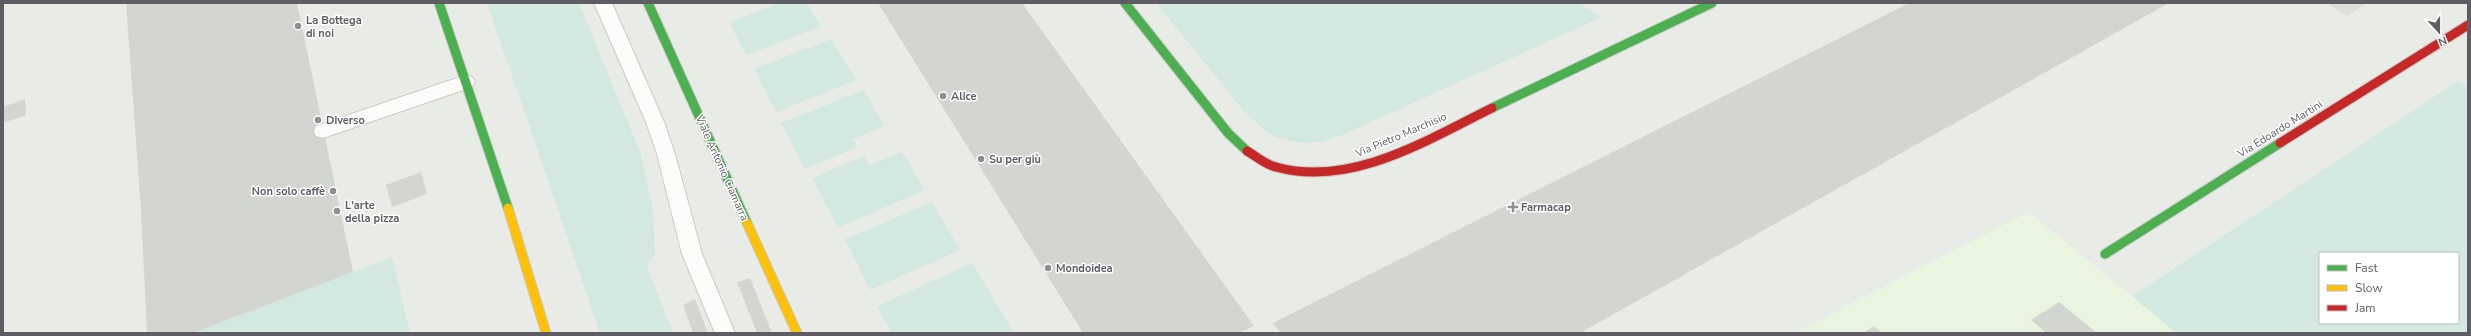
<svg xmlns="http://www.w3.org/2000/svg" width="2471" height="336" viewBox="0 0 2471 336" font-family="'Nunito Sans',sans-serif">
	<rect width="100%" height="100%" fill="#e9ece6"/>
	<path fill="#eaf5e0" d="M2029 212 2176 333H1794Z"/>
	<path fill="#dbdfd6" d="M2327 3H2367L2347 16Z"/>
	<g fill="#d3e8e0" fill-rule="evenodd">
		<path d="M487 3H579L641 154 653 210 655 254 647 266 673 333H600Z"/>
		<path d="M780 3H807L821 27 746 55 729 22Z"/>
		<path d="M1156 3H1578L1602 17 1345 134 1322 142 1303 143 1275 137 1265 131 1243 110Z"/>
		<path d="M831 39 856 80 776 112 754 69Z"/>
		<path d="M2458 81 2468 87V333H2176L2132 296ZM2320 253H2458V323H2320Z"/>
		<path d="M863 90 885 126 853 139 857 147 805 169 781 123Z"/>
		<path d="M902 152 925 190 838 228 812 178 864 156 869 165Z"/>
		<path d="M932 202 960 250 870 290 845 239Z"/>
		<path d="M392 257 410 333H193Z"/>
		<path d="M972 263 1014 333H892L877 306Z"/>
	</g>
	<g fill="#d3d5d1">
		<path d="M126 3H297L353 272 193 333H147L141 211Z"/>
		<path d="M878 3H1022L1254 326 1239 333H1083Z"/>
		<path d="M1909 3H2169L1580 333H1280L1273 323Z"/>
		<path d="M25 99 26 115 3 123V107Z"/>
		<path d="M421 172 427 194 392 207 386 185Z"/>
		<path d="M750 278 772 333H757L737 282Z"/>
		<path d="M695 299 708 333H693L683 305Z"/>
		<path d="M2059 302 2097 333H2046L2031 320Z"/>
		<path d="M1874 326 1882 333H1863Z"/>
	</g>
	<g fill="none" stroke-linecap="round" stroke-linejoin="round">
		<g stroke="#c9caca" stroke-width="2">
			<g id="lane">
				<path d="M594 3H612L664 122 675 154 702 254 735 333H715L682 254 657 154 646 122Z"/>
				<path d="M466 75 472 77 475 82 472 87 323 138 316 136 314 131 316 126Z"/>
			</g>
		</g>
		<g stroke="#c8c9c8" stroke-width="11">
			<g id="fast">
				<path d="M439 3 508 208"/>
				<path d="M648 3 747 223"/>
				<path d="M1125 3 1228 133 1247 151"/>
				<path d="M1492 108 1712 3"/>
				<path d="M2105 254 2280 143"/>
			</g>
		</g>
		<g stroke="#c8c9c8" stroke-width="11">
			<g id="slow">
				<path d="M508 208 546 333"/>
				<path d="M747 223 797 333"/>
			</g>
		</g>
		<g stroke="#c8c9c8" stroke-width="11">
			<g id="jam">
				<path d="M2280 143 2468 25"/>
				<path d="M1247 151C1256 156 1266 165 1276 167 1351 188 1427 140 1492 108"/>
			</g>
		</g>
		<use href="#lane" fill="#fcfcfb" fill-rule="evenodd"/>
		<use href="#fast" stroke="#4caf50" stroke-width="9"/>
		<use href="#slow" stroke="#ffc107" stroke-width="9"/>
		<use href="#jam" stroke="#c62828" stroke-width="9"/>
	</g>
	<g fill="#8f8e92" stroke="#fff" stroke-width="1.5">
		<circle cx="298" cy="26" r="4"/>
		<circle cx="943" cy="96" r="4"/>
		<circle cx="318" cy="120" r="4"/>
		<circle cx="981" cy="159" r="4"/>
		<circle cx="333" cy="191" r="4"/>
		<path d="M1511 201h4v4h4v4h-4v4h-4v-4h-4v-4h4z"/>
		<circle cx="337" cy="211" r="4"/>
		<circle cx="1048" cy="268" r="4"/>
	</g>
	<g text-anchor="middle" dominant-baseline="central" stroke-width="3" stroke-linejoin="round" paint-order="stroke">
		<g font-size="11" font-weight="bold" fill="#5f5c64" stroke="#fff" text-anchor="start">
			<text x="306" y="20">La Bottega<tspan x="306" dy="13">di noi</tspan></text>
			<text x="951" y="96">Alice</text>
			<text x="326" y="120">Diverso</text>
			<text x="989" y="159">Su per giù</text>
			<text x="325" y="191" text-anchor="end">Non solo caffè</text>
			<text x="345" y="205">L'arte<tspan x="345" dy="13">della pizza</tspan></text>
			<text x="1521" y="207">Farmacap</text>
			<text x="1056" y="268">Mondoidea</text>
		</g>
		<g font-size="11" fill="#5f5c64" stroke="#fff">
			<text transform="translate(2280 129) rotate(-32)">Via Edoardo Martini</text>
			<text transform="translate(1401 135) rotate(-23)">Via Pietro Marchisio</text>
			<text transform="translate(722 168) rotate(66)">Viale Antonio Ciamarra</text>
		</g>
	</g>
	<rect width="2471" height="336" fill="none" stroke="#5f5c64" stroke-width="8"/>
	<rect x="2319" y="252" width="140" height="72" fill="#ffffff" stroke="#bfbec1"/>
	<rect x="2327" y="265" width="20" height="6" fill="#4caf50" stroke="#bfbec1"/>
	<text x="2355" y="272" font-size="12" fill="#5f5c64">Fast</text>
	<rect x="2327" y="285" width="20" height="6" fill="#ffc107" stroke="#bfbec1"/>
	<text x="2355" y="292" font-size="12" fill="#5f5c64">Slow</text>
	<rect x="2327" y="305" width="20" height="6" fill="#c62828" stroke="#bfbec1"/>
	<text x="2355" y="312" font-size="12" fill="#5f5c64">Jam</text>
	<g transform="translate(2439 32) rotate(159)" stroke="#ffffff" stroke-width="3" paint-order="stroke">
	<path d="M0-3L7 15L0 10L-7 15Z" fill="#5f5c64"/>
	<text y="-6" font-size="11" font-weight="bold" text-anchor="middle" fill="#5f5c64">N</text>
	</g>
</svg>
